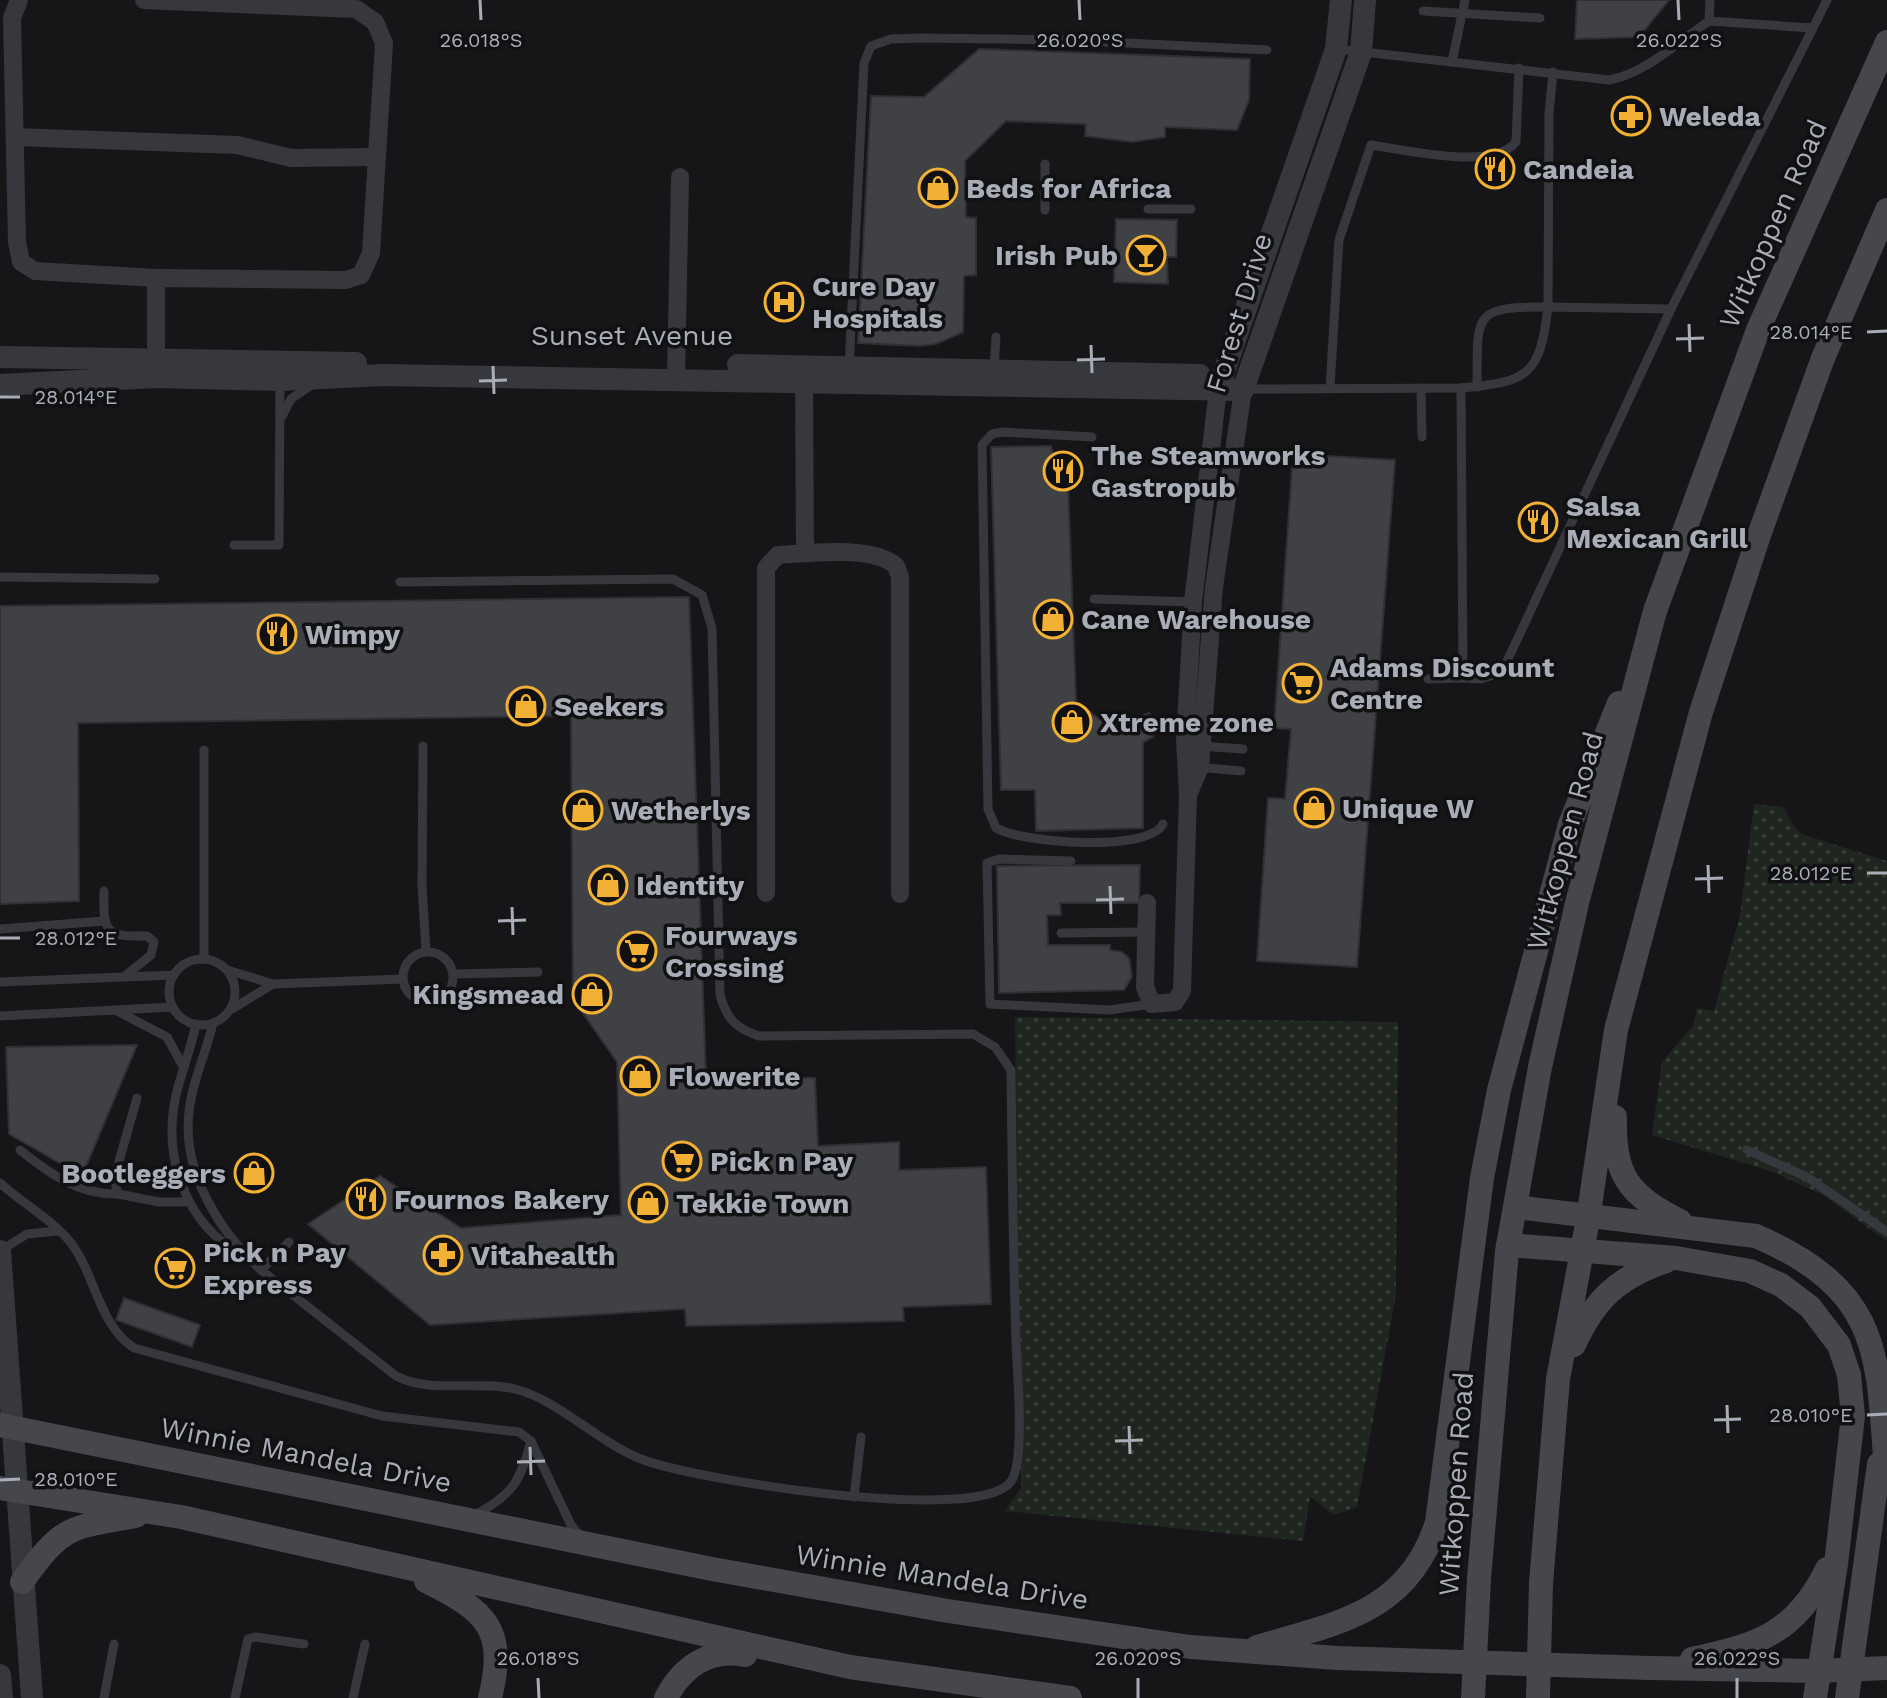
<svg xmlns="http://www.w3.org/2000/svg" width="1887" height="1698" viewBox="0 0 1887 1698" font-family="'Work Sans',sans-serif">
	<defs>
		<pattern id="park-dots" width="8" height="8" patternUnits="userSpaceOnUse" patternTransform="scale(2)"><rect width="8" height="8" fill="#1e261f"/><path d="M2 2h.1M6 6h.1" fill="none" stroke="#3c433d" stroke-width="1.8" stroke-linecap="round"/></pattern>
	</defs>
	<rect width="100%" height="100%" fill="#161618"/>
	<g fill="url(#park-dots)">
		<path d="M1754 804 1783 807 1795 828 1804 835 1887 861V1241L1821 1194 1773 1172 1652 1135 1662 1062 1693 1026 1697 1008 1714 1011 1740 915Z"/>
		<path d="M1015 1017 1398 1022 1396 1294 1357 1507 1334 1515 1310 1497 1303 1541 1005 1511 1021 1488Z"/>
	</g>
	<g fill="#404145" stroke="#303034" stroke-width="2">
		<path d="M1577 0H1669L1639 37 1575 39Z"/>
		<path d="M979 49 1250 59 1249 100 1237 130 1165 127V137L1132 142 1085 136 1086 124 1006 121 965 161 966 217 976 218V275L964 276 963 332 936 344 920 346 858 343 871 96 924 97Z"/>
		<path d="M1116 219 1177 220 1176 257H1167L1168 284 1114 282Z"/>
		<path d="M1051 446 1054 459 1067 460 1076 473 1068 485 1076 701 1099 719H1132L1149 713 1159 724 1153 737 1143 742V828L1036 831 1035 790H1001L991 447Z"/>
		<path d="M1293 454 1395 460 1357 967 1257 961 1268 798 1285 799 1291 729 1274 728Z"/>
		<path d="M689 597 706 1078H815L818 1146 899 1142V1170L986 1167 991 1304 903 1307 904 1321 686 1326 685 1309 430 1325 308 1224 380 1176 461 1228 621 1215 617 1062 573 999 571 716 78 723 79 901 0 904V606Z"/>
		<path d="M1140 865 1139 903H1060L1061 915H1047L1048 945H1110V950L1122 952 1129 958 1132 977 1124 990 999 993 997 866Z"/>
		<path d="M137 1045 82 1176 9 1134 6 1047Z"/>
		<path d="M124 1298 200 1325 192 1347 116 1320Z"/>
	</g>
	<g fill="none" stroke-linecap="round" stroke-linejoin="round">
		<g stroke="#37383d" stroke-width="9">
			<path d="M1423 11 1540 18"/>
			<path d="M1813 28 1827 0"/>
			<path d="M1337 49 1609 80C1646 73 1678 42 1709 21L1710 0"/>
			<path d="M1452 62 1465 0"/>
			<path d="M1148 209H1191"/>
			<path d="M1045 210V164"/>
			<path d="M849 368 864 63 871 46 891 39 921 38 1067 40 1267 50"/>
			<path d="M994 370 996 337"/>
			<path d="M1330 387 1339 240 1371 145C1406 150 1493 171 1516 142L1519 68"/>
			<path d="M1477 387C1478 316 1470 306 1548 307L1549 114 1553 72"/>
			<path d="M1421 388 1422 437"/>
			<path d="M1461 388 1463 678 1481 679 1502 672 1671 309"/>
			<path d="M1246 389 1461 388C1529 382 1540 375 1548 307L1671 309 1813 28 1709 21"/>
			<path d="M281 418 291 399 310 386"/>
			<path d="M1092 437 1002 432 992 434 982 445 988 809 996 828C1022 843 1148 853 1163 824"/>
			<path d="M234 545H279L280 381"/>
			<path d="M0 577 155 579"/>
			<path d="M1094 599 1194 602"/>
			<path d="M1428 679 1463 678"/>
			<path d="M423 746 422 885 426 951"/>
			<path d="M1200 746 1243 749"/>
			<path d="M1197 767 1241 771"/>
			<path d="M1071 861 999 859 987 863 990 1004 1109 1010 1152 1004"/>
			<path d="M104 891C103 932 105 937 147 936L154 942 151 955 125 976"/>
			<path d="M0 929 104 921"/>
			<path d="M1061 933 1146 932"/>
			<circle cx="428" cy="977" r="25"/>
			<path d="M204 959V750"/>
			<circle cx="202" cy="992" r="33"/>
			<path d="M227 970 273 984 403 979"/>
			<path d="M454 974 538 972"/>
			<path d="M0 982 174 975"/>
			<path d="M232 1009 273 984"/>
			<path d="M117 1011 167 1037 184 1068"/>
			<path d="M0 1016 173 1007"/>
			<path d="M213 1023C206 1054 192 1081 189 1112 182 1172 219 1231 261 1270L396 1376C430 1394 478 1380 515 1389 557 1399 598 1442 641 1459 690 1479 986 1527 1012 1480 1025 1456 1017 1372 1016 1342 1013 1251 1012 1161 1011 1070L995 1047 973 1034 759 1036C735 1028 727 1019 720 995L712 628 702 595 673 579 400 582"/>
			<path d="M196 1024C191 1048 182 1071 176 1095 162 1157 186 1226 243 1255"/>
			<path d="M137 1098 114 1179 118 1194 159 1202H188"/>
			<path d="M20 1150C50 1174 79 1195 118 1194"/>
			<path d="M1747 1150 1807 1177 1887 1232"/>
			<path d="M0 1183C22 1203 53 1220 71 1243 96 1276 98 1324 134 1348L382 1416 519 1432 531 1441 571 1525 582 1538"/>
			<path d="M0 1251 27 1234 58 1231"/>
			<path d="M261 1270 289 1242"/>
			<path d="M854 1497 861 1437"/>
			<path d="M473 1516C512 1495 520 1483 531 1441"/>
			<path d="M104 1698 114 1644"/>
			<path d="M235 1698 248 1639 255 1637 304 1644"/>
			<path d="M353 1698 365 1644"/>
		</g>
		<g stroke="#37383d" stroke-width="18">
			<path d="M19 0 12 18 17 242 21 262 35 271 156 278"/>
			<path d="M144 0 356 9 375 22 384 43 371 253 361 275 346 280 156 278V373"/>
			<path d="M15 137 237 145 291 158 377 157"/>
			<path d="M804 372 805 553"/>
			<path d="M676 378 680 177"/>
			<path d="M1188 795 1200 767 1214 587 1243 390"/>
			<path d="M766 893V568L778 555C809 553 873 545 896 566L900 577V894"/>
			<path d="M1147 903 1145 987 1152 1004 1175 1002 1182 991 1188 795 1185 739 1193 602 1218 389"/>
		</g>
		<g stroke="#37383d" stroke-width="22">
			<path d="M0 357 356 363"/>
			<path d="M738 365 1200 375"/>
			<path d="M0 385 156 377 280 380 383 375 1243 390 1361 52 1365 0"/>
			<path d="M1218 389 1336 49 1341 0"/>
			<path d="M0 1251 32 1698"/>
			<path d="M0 1675 2 1698"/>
		</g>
		<g stroke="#45474d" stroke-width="24">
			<path d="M1615 1117C1613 1176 1629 1195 1680 1221"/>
			<path d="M1516 1207 1756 1236C1887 1293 1877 1359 1887 1485"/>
			<path d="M1508 1245 1676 1258 1750 1271 1781 1285 1810 1307 1839 1345 1849 1375 1853 1416 1836 1564 1815 1698"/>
			<path d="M1574 1345C1594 1300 1618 1277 1666 1261"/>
			<path d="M0 1425 712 1569 948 1611 1191 1647 1337 1658 1650 1668 1817 1671 1887 1668"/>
			<path d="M0 1488 181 1517 850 1667 1070 1698"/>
			<path d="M1479 1579 1507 1251 1540 1067 1577 903 1655 611 1758 330 1887 42"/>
			<path d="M426 1581C486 1611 507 1628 490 1698"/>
			<path d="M22 1582C63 1525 68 1528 136 1516"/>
			<path d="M1541 1583 1558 1379 1588 1219 1616 1030 1701 712 1759 535 1823 358 1887 210"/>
			<path d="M1257 1647C1338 1623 1409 1612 1437 1522L1482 1178 1499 1090 1570 824 1619 703"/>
			<path d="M1692 1659C1758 1645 1796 1633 1827 1569"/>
			<path d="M666 1698C682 1667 709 1648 745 1655"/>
			<path d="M1847 1698 1879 1464"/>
		</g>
		<g stroke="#45474d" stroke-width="24">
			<path d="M1473 1698 1479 1579"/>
			<path d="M1538 1698 1541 1583"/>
		</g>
	</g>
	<path fill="none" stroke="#a8adb8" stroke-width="3" d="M480 0 481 20M1079 0 1080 20M1678 0 1679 20M1689 324 1690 352M1867 332 1887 331M1676 339 1704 338M1091 345 1092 373M1077 360 1105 359M493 366 494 394M479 381 507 380M0 397H20M1708 865 1709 893M1867 873H1887M1695 879 1723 878M1110 886 1111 914M1096 900 1124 899M512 907 513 935M498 921 526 920M0 938H20M1727 1405 1728 1433M1867 1415 1887 1414M1714 1420 1741 1419M1129 1426 1130 1454M1115 1441 1143 1440M530 1447 531 1475M517 1462 545 1461M0 1480 20 1479M538 1678 539 1698M1138 1678V1698M1737 1678V1698"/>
	<defs>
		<g id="pharmacy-ring" transform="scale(2)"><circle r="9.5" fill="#111113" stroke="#f2b134" stroke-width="1.5"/><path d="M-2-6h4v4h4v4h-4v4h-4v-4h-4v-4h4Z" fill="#f2b134"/></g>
		<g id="restaurant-ring" transform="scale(2)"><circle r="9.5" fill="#111113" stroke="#f2b134" stroke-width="1.5"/><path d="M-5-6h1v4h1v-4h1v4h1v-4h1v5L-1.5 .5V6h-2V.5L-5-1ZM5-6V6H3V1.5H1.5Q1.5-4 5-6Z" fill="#f2b134"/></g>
		<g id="shop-ring" transform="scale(2)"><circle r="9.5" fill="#111113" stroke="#f2b134" stroke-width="1.5"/><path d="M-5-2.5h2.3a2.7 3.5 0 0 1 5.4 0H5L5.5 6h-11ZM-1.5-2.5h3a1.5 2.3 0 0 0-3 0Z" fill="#f2b134"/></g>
		<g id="bar-ring" transform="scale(2)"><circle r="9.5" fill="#111113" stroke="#f2b134" stroke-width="1.5"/><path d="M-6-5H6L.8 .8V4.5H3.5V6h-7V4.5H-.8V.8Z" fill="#f2b134"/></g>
		<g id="hospital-ring" transform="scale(2)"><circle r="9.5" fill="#111113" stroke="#f2b134" stroke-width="1.5"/><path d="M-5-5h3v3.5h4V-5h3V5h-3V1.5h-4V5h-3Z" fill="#f2b134"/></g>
		<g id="supermarket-ring" transform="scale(2)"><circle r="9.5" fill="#111113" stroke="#f2b134" stroke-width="1.5"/><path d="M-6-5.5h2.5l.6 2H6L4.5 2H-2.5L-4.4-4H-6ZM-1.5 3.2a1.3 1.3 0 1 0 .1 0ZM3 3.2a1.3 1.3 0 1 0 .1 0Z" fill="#f2b134"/></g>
	</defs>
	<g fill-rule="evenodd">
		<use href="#pharmacy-ring" x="1631" y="116"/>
		<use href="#restaurant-ring" x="1495" y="169"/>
		<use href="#shop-ring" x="938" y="188"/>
		<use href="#bar-ring" x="1146" y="255"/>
		<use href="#hospital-ring" x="784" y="302"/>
		<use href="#restaurant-ring" x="1063" y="471"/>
		<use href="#restaurant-ring" x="1538" y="522"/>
		<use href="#shop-ring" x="1053" y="619"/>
		<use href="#restaurant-ring" x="277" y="634"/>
		<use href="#supermarket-ring" x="1302" y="683"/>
		<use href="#shop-ring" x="526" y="706"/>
		<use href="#shop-ring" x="1072" y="722"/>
		<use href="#shop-ring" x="1314" y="808"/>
		<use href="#shop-ring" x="583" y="810"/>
		<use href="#shop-ring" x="608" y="885"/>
		<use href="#supermarket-ring" x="637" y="951"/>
		<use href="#shop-ring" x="592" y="994"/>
		<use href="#shop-ring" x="640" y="1076"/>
		<use href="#supermarket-ring" x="682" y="1161"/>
		<use href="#shop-ring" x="254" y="1173"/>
		<use href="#restaurant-ring" x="366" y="1199"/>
		<use href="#shop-ring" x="648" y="1203"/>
		<use href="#pharmacy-ring" x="443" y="1255"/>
		<use href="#supermarket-ring" x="175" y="1268"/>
	</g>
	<g text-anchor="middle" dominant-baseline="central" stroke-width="7" stroke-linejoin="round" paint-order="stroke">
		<g font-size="28" font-weight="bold" fill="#a8adb8" stroke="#111113" text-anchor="start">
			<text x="1659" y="116">Weleda</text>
			<text x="1523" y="169">Candeia</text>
			<text x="966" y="188">Beds for Africa</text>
			<text x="1118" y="255" text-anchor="end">Irish Pub</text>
			<text x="812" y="286">Cure Day<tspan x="812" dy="32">Hospitals</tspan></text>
			<text x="1091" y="455">The Steamworks<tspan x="1091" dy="32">Gastropub</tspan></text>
			<text x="1566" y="506">Salsa<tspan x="1566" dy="32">Mexican Grill</tspan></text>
			<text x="1081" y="619">Cane Warehouse</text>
			<text x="305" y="634">Wimpy</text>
			<text x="1330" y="667">Adams Discount<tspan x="1330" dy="32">Centre</tspan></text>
			<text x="554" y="706">Seekers</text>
			<text x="1100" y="722">Xtreme zone</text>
			<text x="1342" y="808">Unique W</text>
			<text x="611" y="810">Wetherlys</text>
			<text x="636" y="885">Identity</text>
			<text x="665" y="935">Fourways<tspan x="665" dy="32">Crossing</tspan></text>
			<text x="564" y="994" text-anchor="end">Kingsmead</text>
			<text x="668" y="1076">Flowerite</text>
			<text x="710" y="1161">Pick n Pay</text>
			<text x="226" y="1173" text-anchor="end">Bootleggers</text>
			<text x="394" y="1199">Fournos Bakery</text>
			<text x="676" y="1203">Tekkie Town</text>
			<text x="203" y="1252">Pick n Pay<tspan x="203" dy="32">Express</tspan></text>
			<text x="471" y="1255">Vitahealth</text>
		</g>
		<g font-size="28" fill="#a8adb8" stroke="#111113">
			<text transform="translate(1773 224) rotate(-66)">Witkoppen Road</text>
			<text transform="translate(1239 313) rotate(-73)">Forest Drive</text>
			<text x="632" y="335">Sunset Avenue</text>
			<text transform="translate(1565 841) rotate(-75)">Witkoppen Road</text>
			<text transform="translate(306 1455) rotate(11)">Winnie Mandela Drive</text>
			<text transform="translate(1456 1484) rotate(-86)">Witkoppen Road</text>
			<text transform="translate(942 1577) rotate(9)">Winnie Mandela Drive</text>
		</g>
	</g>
	<g font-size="20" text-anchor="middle" fill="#a8adb8" stroke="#111113" stroke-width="7" stroke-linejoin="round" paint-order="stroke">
		<text x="481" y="47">26.018°S</text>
		<text x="1080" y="47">26.020°S</text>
		<text x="1679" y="47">26.022°S</text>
		<text x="1811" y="339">28.014°E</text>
		<text x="76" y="404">28.014°E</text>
		<text x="1811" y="880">28.012°E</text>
		<text x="76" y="945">28.012°E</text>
		<text x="1811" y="1422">28.010°E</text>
		<text x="76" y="1486">28.010°E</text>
		<text x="538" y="1665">26.018°S</text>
		<text x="1138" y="1665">26.020°S</text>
		<text x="1737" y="1665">26.022°S</text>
	</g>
</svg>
